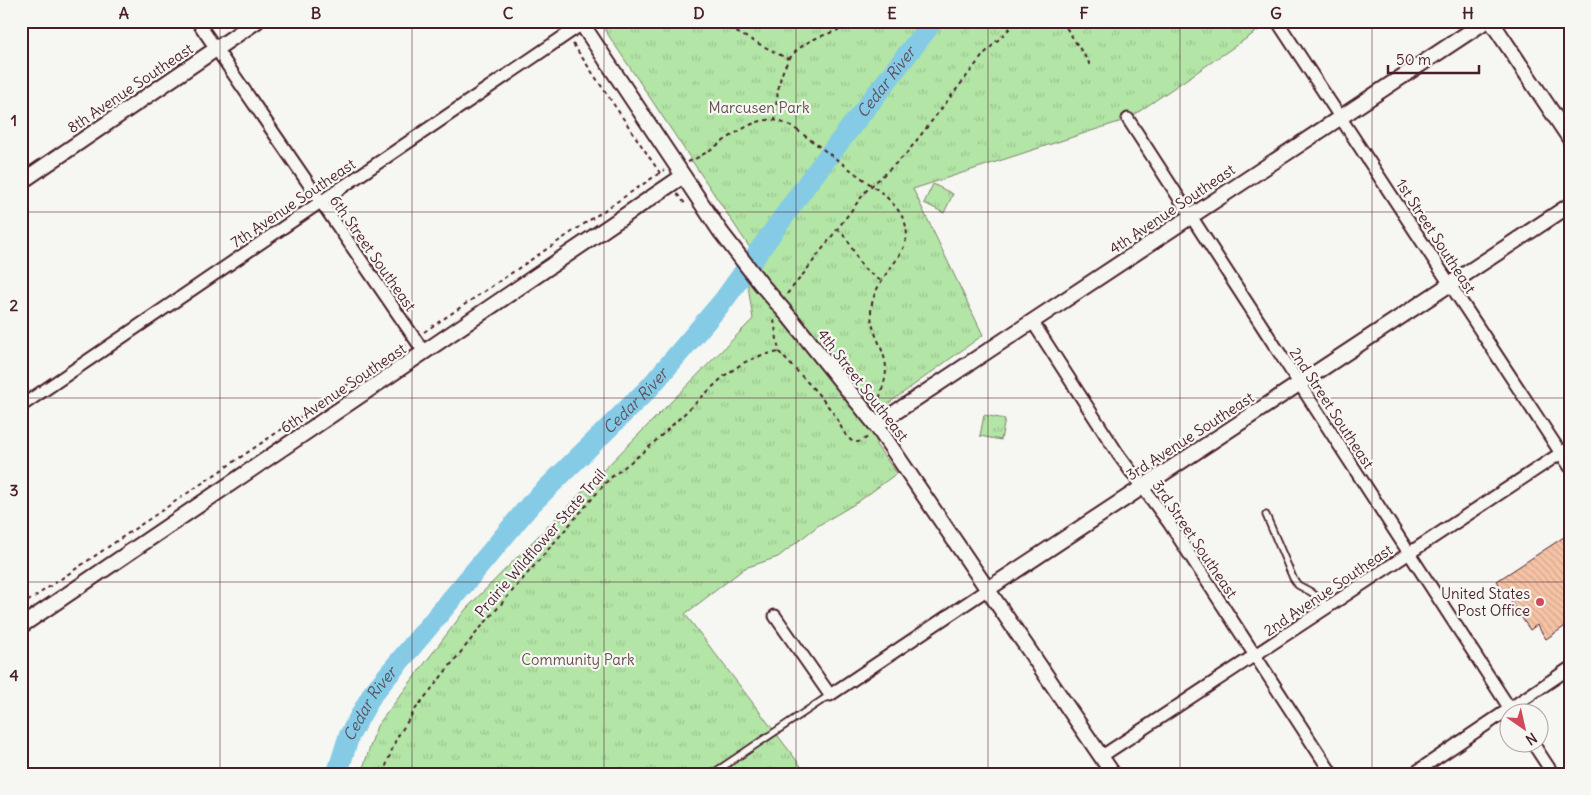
<svg xmlns="http://www.w3.org/2000/svg" width="1591" height="795" viewBox="0 0 1591 795" font-family="Delius,sans-serif">
	<defs>
		<pattern id="park-tufts" width="24" height="20" patternUnits="userSpaceOnUse" patternTransform="scale(1.25)"><rect width="24" height="20" fill="#b2e5a6"/><path d="M3 7l-1-3M5 7V3M7 7l1-3M15 17l-1-3M17 17v-4M19 17l1-3" fill="none" stroke="#9bc48f"/></pattern>
		<pattern id="building-back-hatch" width="6" height="6" patternUnits="userSpaceOnUse" patternTransform="scale(1.25)"><rect width="6" height="6" fill="#f5c3a5"/><path d="M-1 5l2 2M0 0l6 6M5-1l2 2" fill="none" stroke="#d4a78e"/></pattern>
	</defs>
	<rect width="100%" height="100%" fill="#f6f6f2"/>
	<filter id="ink" filterUnits="userSpaceOnUse"><feTurbulence type="fractalNoise" baseFrequency=".02" numOctaves="2"/><feDisplacementMap in="SourceGraphic" scale="10" xChannelSelector="R" yChannelSelector="G"/><feConvolveMatrix kernelMatrix="1 2 1 2 8 2 1 2 1" color-interpolation-filters="sRGB"/></filter>
	<g filter="url(#ink)">
		<g fill="url(#park-tufts)" stroke="#7e8268">
			<path d="M599 21H1272L1128 119 913 189 983 335 882 408 876 445 897 473 858 502 819 525 778 557 745 568 685 614 807 774H361L377 726 466 609 753 319 746 272 758 260Z"/>
			<path d="M933 184 953 194 944 213 924 203Z"/>
			<path d="M984 415 1005 419 1001 440 980 436Z"/>
		</g>
		<g fill="none" stroke-linecap="round" stroke-linejoin="round">
			<path stroke="#85cbe6" stroke-width="21" id="s1" d="M337 774 349 736 373 693 530 505 650 387 724 300 809 181 933 21"/>
		</g>
		<path fill="url(#building-back-hatch)" stroke="#4a1f2b" d="M1570 533V623L1546 639 1537 625 1530 630 1497 581Z"/>
		<g fill="none" stroke-linecap="round" stroke-linejoin="round">
			<g stroke="#4a1f2b" stroke-width="9">
				<g id="service">
					<path d="M1266 515 1293 578 1298 585 1311 592 1329 607"/>
					<path d="M712 774 830 695"/>
				</g>
			</g>
			<g stroke="#4a1f2b" stroke-width="15">
				<g id="minor">
					<path d="M197 21 424 352"/>
					<path d="M1277 21 1570 467"/>
					<path d="M1128 119 1512 712"/>
					<path d="M1032 321 1118 454 1169 523 1332 774"/>
					<path d="M21 406 582 24"/>
					<path d="M775 616 830 695 988 589"/>
					<path d="M1532 742 1553 774"/>
					<path d="M1102 756 1570 447"/>
					<path d="M1413 774 1570 668"/>
				</g>
			</g>
			<g stroke="#4a1f2b" stroke-width="18">
				<g id="tertiary">
					<path d="M580 21 720 231"/>
					<path d="M1491 21 1570 139"/>
					<path d="M21 182 257 21"/>
					<path d="M791 319 876 425 1113 774"/>
					<path d="M876 425 1486 21"/>
					<path d="M988 589 1570 205"/>
					<path d="M21 626 683 176"/>
				</g>
			</g>
			<g stroke="#4a1f2b" stroke-width="2" stroke-dasharray="4 4" stroke-linecap="butt">
				<path d="M715 21 788 59"/>
				<path d="M1062 21 1091 66"/>
				<path d="M573 44 660 173"/>
				<path d="M775 121C778 83 779 53 819 37 832 32 846 28 858 21"/>
				<path d="M688 162C712 153 744 121 768 120 778 119 788 125 797 130"/>
				<path d="M677 194 687 206"/>
				<path d="M837 229C851 240 852 252 862 266 867 272 874 276 881 281"/>
				<path d="M787 294 805 272 866 191 906 154 984 54 1017 21"/>
				<path d="M774 320 779 352"/>
				<path d="M424 332 664 170"/>
				<path d="M779 352C798 373 821 394 837 419 841 426 845 437 852 441 858 444 864 440 869 436"/>
				<path d="M878 406C880 391 889 376 885 361 882 345 871 331 871 313 872 263 943 247 882 193"/>
				<path d="M21 606 406 345"/>
				<path d="M21 648 26 645 22 639"/>
				<path d="M383 774 396 739 417 707 477 632 609 479 646 450 724 376 743 363 762 355 779 352"/>
			</g>
			<use href="#service" stroke="#f6f6f2" stroke-width="5.5"/>
			<use href="#minor" stroke="#f6f6f2" stroke-width="11"/>
			<use href="#tertiary" stroke="#f6f6f2" stroke-width="14"/>
			<g stroke="#4a1f2b" stroke-width="18" stroke-linecap="butt">
				<path id="tertiary-bridge" d="M720 231 761 284 791 319"/>
			</g>
			<path stroke="#4a1f2b" stroke-width="2" stroke-dasharray="4 4" stroke-linecap="butt" d="M797 130 882 193"/>
			<use href="#tertiary-bridge" stroke="#f6f6f2" stroke-width="14"/>
		</g>
	</g>
	<path fill="none" stroke="#4a1f2b" stroke-width="1" stroke-opacity="0.55" d="M220 21V774M412 21V774M604 21V774M796 21V774M988 21V774M1180 21V774M1372 21V774M21 212H1570M21 398H1570M21 582H1570"/>
	<circle fill="#d1495b" stroke="#f6f6f2" stroke-width="2" cx="1540" cy="602" r="5"/>
	<g text-anchor="middle" dominant-baseline="central" stroke-width="4.5" stroke-linejoin="round" paint-order="stroke">
		<g font-size="15" fill="#4a1f2b" stroke="#f6f6f2">
			<text transform="translate(130 88) rotate(-34)">8th Avenue Southeast</text>
			<text transform="translate(293 203) rotate(-34)">7th Avenue Southeast</text>
			<text transform="translate(1172 209) rotate(-34)">4th Avenue Southeast</text>
			<text transform="translate(1436 236) rotate(57)">1st Street Southeast</text>
			<text transform="translate(373 253) rotate(55)">6th Street Southeast</text>
			<text transform="translate(863 385) rotate(52)">4th Street Southeast</text>
			<text transform="translate(343 388) rotate(-34)">6th Avenue Southeast</text>
			<text transform="translate(1332 408) rotate(57)">2nd Street Southeast</text>
			<text transform="translate(1190 436) rotate(-33)">3rd Avenue Southeast</text>
			<text transform="translate(1195 539) rotate(56)">3rd Street Southeast</text>
			<text transform="translate(540 543) rotate(-49)">Prairie Wildflower State Trail</text>
			<text transform="translate(1328 590) rotate(-34)">2nd Avenue Southeast</text>
		</g>
		<g font-size="15" fill="#64504a" stroke="#f6f6f2">
			<text x="759" y="107">Marcusen Park</text>
			<text x="578" y="659">Community Park</text>
		</g>
		<g font-size="15" fill="#4a1f2b" stroke="#f6f6f2" text-anchor="end">
			<text x="1530" y="593">United States<tspan x="1530" dy="17">Post Office</tspan></text>
		</g>
		<g font-size="16" font-style="italic" fill="#5c5363" stroke="#f6f6f2">
			<text stroke="none"><textPath href="#s1" startOffset="888">Cedar River</textPath></text>
			<text stroke="none"><textPath href="#s1" startOffset="482">Cedar River</textPath></text>
			<text stroke="none"><textPath href="#s1" startOffset="78">Cedar River</textPath></text>
		</g>
	</g>
	<rect width="1591" height="795" fill="none" stroke="#f6f6f2" stroke-width="55"/>
	<g transform="translate(1524 728) rotate(146)"><circle r="24" fill="#f6f6f2" stroke="#b1a0a2"/>
	<path d="M0-4L9 19L0 12L-9 19Z" fill="#d1495b"/>
	<text y="-8" font-size="14" font-weight="bold" text-anchor="middle" fill="#4a1f2b">N</text>
	</g>
	<path d="M1388 65v8h91v-8" fill="none" stroke="#4a1f2b" stroke-width="2.5"/>
	<text x="1396" y="65" font-size="15" fill="#4a1f2b" stroke="#f6f6f2" stroke-width="4" paint-order="stroke">50 m</text>
	<rect x="28" y="28" width="1536" height="740" fill="none" stroke="#4a1f2b" stroke-width="2"/>
	<g font-size="16" text-anchor="middle" font-weight="bold" fill="#4a1f2b">
		<text x="124" y="19">A</text>
		<text x="316" y="19">B</text>
		<text x="508" y="19">C</text>
		<text x="699" y="19">D</text>
		<text x="892" y="19">E</text>
		<text x="1084" y="19">F</text>
		<text x="1276" y="19">G</text>
		<text x="1468" y="19">H</text>
		<text x="14" y="126">1</text>
		<text x="14" y="311">2</text>
		<text x="14" y="496">3</text>
		<text x="14" y="681">4</text>
	</g>
</svg>
